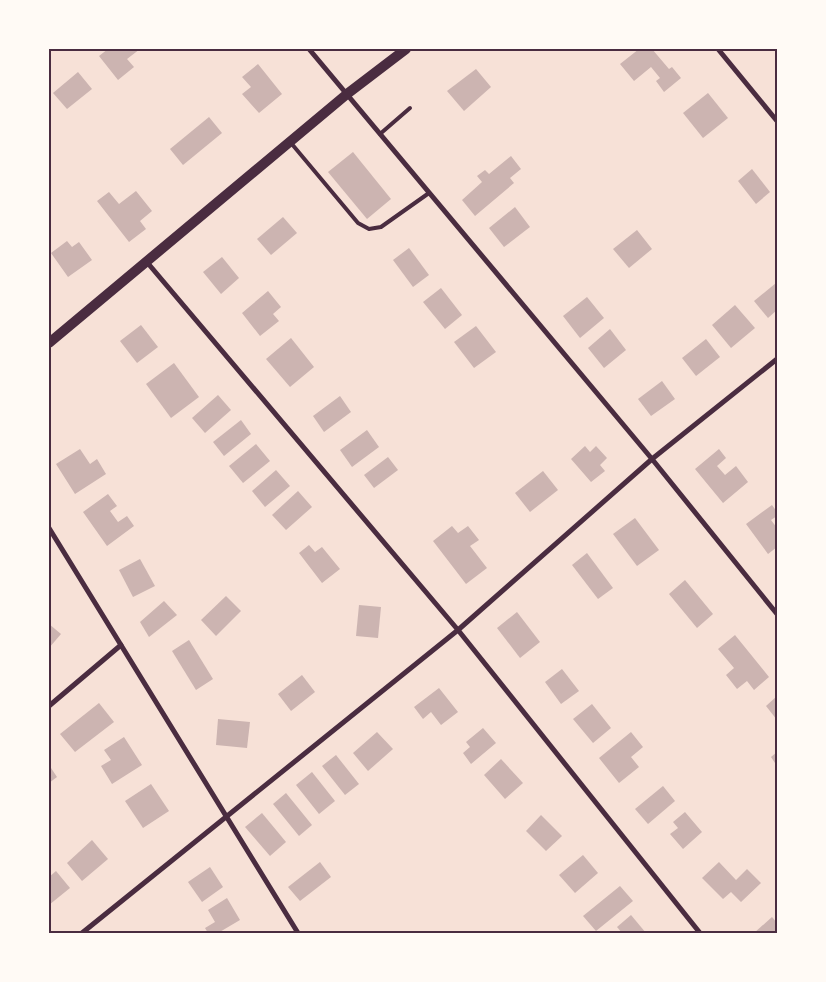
<svg xmlns="http://www.w3.org/2000/svg" width="826" height="982" viewBox="0 0 826 982" font-family="Manrope,sans-serif">
	<rect width="100%" height="100%" fill="#f7e1d7"/>
	<g fill="#ccb4b1">
		<path d="M108 49H140L127 59 134 67 118 80 99 56Z"/>
		<path d="M639 49H652L669 69 672 67 681 78 664 92 656 81 660 78 651 67 634 81 620 64Z"/>
		<path d="M258 64 282 94 259 113 242 94 251 87 242 77Z"/>
		<path d="M476 69 491 87 464 111 447 91Z"/>
		<path d="M78 72 92 89 67 109 53 93Z"/>
		<path d="M708 93 728 118 703 138 683 113Z"/>
		<path d="M209 117 222 133 183 165 170 149Z"/>
		<path d="M353 152 391 199 367 219 328 172Z"/>
		<path d="M511 156 521 169 510 178 514 183 475 216 462 200 482 182 477 176 485 170 489 174Z"/>
		<path d="M752 169 770 192 756 204 738 181Z"/>
		<path d="M136 191 152 211 140 221 146 229 129 242 97 201 109 192 119 204Z"/>
		<path d="M515 207 530 227 504 247 489 228Z"/>
		<path d="M283 217 297 233 271 255 257 239Z"/>
		<path d="M637 230 652 249 629 268 613 249Z"/>
		<path d="M67 241 72 247 79 242 92 260 68 277 51 253Z"/>
		<path d="M409 248 429 275 413 287 393 260Z"/>
		<path d="M222 257 239 278 221 294 203 272Z"/>
		<path d="M776 283 777 310 768 318 754 301Z"/>
		<path d="M441 288 462 315 445 329 423 302Z"/>
		<path d="M268 291 281 307 273 314 279 321 260 336 242 313Z"/>
		<path d="M587 297 604 318 580 338 563 316Z"/>
		<path d="M735 305 755 328 731 348 712 325Z"/>
		<path d="M141 325 158 347 137 363 120 341Z"/>
		<path d="M476 326 496 352 474 368 454 342Z"/>
		<path d="M610 329 626 350 604 368 588 348Z"/>
		<path d="M291 338 314 367 290 387 266 359Z"/>
		<path d="M706 339 720 357 696 376 682 358Z"/>
		<path d="M174 363 199 397 171 418 146 384Z"/>
		<path d="M662 381 675 399 651 416 638 399Z"/>
		<path d="M218 395 231 410 205 433 192 418Z"/>
		<path d="M340 396 351 412 324 432 313 416Z"/>
		<path d="M241 420 251 434 224 456 213 442Z"/>
		<path d="M367 430 379 447 352 467 340 450Z"/>
		<path d="M256 444 270 461 243 483 229 466Z"/>
		<path d="M585 446 590 452 596 446 607 458 600 465 605 471 591 482 571 459Z"/>
		<path d="M80 449 90 464 97 459 106 474 75 494 56 464Z"/>
		<path d="M719 449 726 458 717 466 725 475 736 466 748 482 723 503 695 469Z"/>
		<path d="M388 457 398 470 374 488 364 475Z"/>
		<path d="M276 470 290 486 265 507 252 491Z"/>
		<path d="M543 471 558 490 530 512 515 493Z"/>
		<path d="M298 491 312 507 286 530 272 515Z"/>
		<path d="M108 494 117 506 110 511 118 522 127 516 134 526 107 546 83 512Z"/>
		<path d="M772 505 777 512V516L771 520 777 528V547L768 554 746 524Z"/>
		<path d="M635 518 659 550 637 566 613 534Z"/>
		<path d="M452 526 458 533 468 526 479 540 470 546 487 568 466 584 433 541Z"/>
		<path d="M309 545 315 552 322 547 340 569 322 583 299 553Z"/>
		<path d="M587 553 613 588 598 599 572 565Z"/>
		<path d="M140 559 155 586 133 597 119 570Z"/>
		<path d="M685 580 713 614 697 628 669 594Z"/>
		<path d="M226 596 241 611 216 636 201 620Z"/>
		<path d="M164 601 177 615 149 637 140 622Z"/>
		<path d="M359 605 381 607 378 638 356 636Z"/>
		<path d="M517 612 540 642 520 658 497 628Z"/>
		<path d="M49 624 61 634 49 648Z"/>
		<path d="M735 635 769 677 754 690 747 681 737 689 726 675 734 668 718 649Z"/>
		<path d="M189 640 213 679 196 690 172 651Z"/>
		<path d="M562 669 579 691 561 704 545 682Z"/>
		<path d="M302 675 315 692 291 711 278 694Z"/>
		<path d="M439 688 458 712 441 725 431 712 423 719 414 707Z"/>
		<path d="M777 696V720L766 706Z"/>
		<path d="M99 703 114 722 75 752 60 734Z"/>
		<path d="M592 704 611 728 593 743 573 719Z"/>
		<path d="M218 719 250 722 247 748 216 745Z"/>
		<path d="M483 728 496 743 471 764 463 753 470 747 466 742Z"/>
		<path d="M377 732 393 749 368 771 353 753Z"/>
		<path d="M631 732 643 747 631 757 639 767 619 783 599 758Z"/>
		<path d="M124 737 142 765 112 784 101 766 111 760 104 750Z"/>
		<path d="M777 752V766L771 757Z"/>
		<path d="M336 755 359 784 345 795 322 766Z"/>
		<path d="M501 759 523 783 505 799 484 775Z"/>
		<path d="M49 765 57 777 49 783Z"/>
		<path d="M312 772 335 801 319 814 296 785Z"/>
		<path d="M151 784 169 811 143 828 125 801Z"/>
		<path d="M663 786 675 801 648 824 635 809Z"/>
		<path d="M286 793 312 825 299 836 273 804Z"/>
		<path d="M685 812 702 832 683 849 670 834 678 828 673 822Z"/>
		<path d="M262 813 286 842 270 856 245 827Z"/>
		<path d="M541 815 562 836 546 851 526 831Z"/>
		<path d="M92 840 108 859 82 881 67 863Z"/>
		<path d="M583 855 598 873 575 893 559 875Z"/>
		<path d="M320 862 331 877 300 901 288 887Z"/>
		<path d="M719 862 736 880 747 869 761 883 741 902 731 892 723 899 702 878Z"/>
		<path d="M210 867 223 887 202 902 188 882Z"/>
		<path d="M56 871 70 888 49 905V877Z"/>
		<path d="M620 886 633 901 596 931 583 916Z"/>
		<path d="M227 898 240 920 218 933H208L205 928 215 922 208 910Z"/>
		<path d="M631 915 646 933H622L617 927Z"/>
		<path d="M772 917 777 923V933H754Z"/>
	</g>
	<g fill="none" stroke-linecap="round" stroke-linejoin="round">
		<g stroke="#4a2c40" stroke-width="4">
			<path d="M380 134 410 108"/>
			<path d="M291 143 358 223 369 229 381 227 429 193"/>
		</g>
		<g stroke="#4a2c40" stroke-width="5">
			<path d="M309 49 652 459 777 614"/>
			<path d="M718 49 777 121"/>
			<path d="M146 261 458 630 700 933"/>
			<path d="M49 528 298 933"/>
			<path d="M49 706 121 645"/>
			<path d="M82 933 458 630 652 459 777 359"/>
		</g>
		<path stroke="#4a2c40" stroke-width="10" d="M49 343 347 94 406 49"/>
	</g>
	<rect width="826" height="982" fill="none" stroke="#fffaf5" stroke-width="100"/>
	<rect x="50" y="50" width="726" height="882" fill="none" stroke="#4a2c40" stroke-width="2"/>
</svg>
